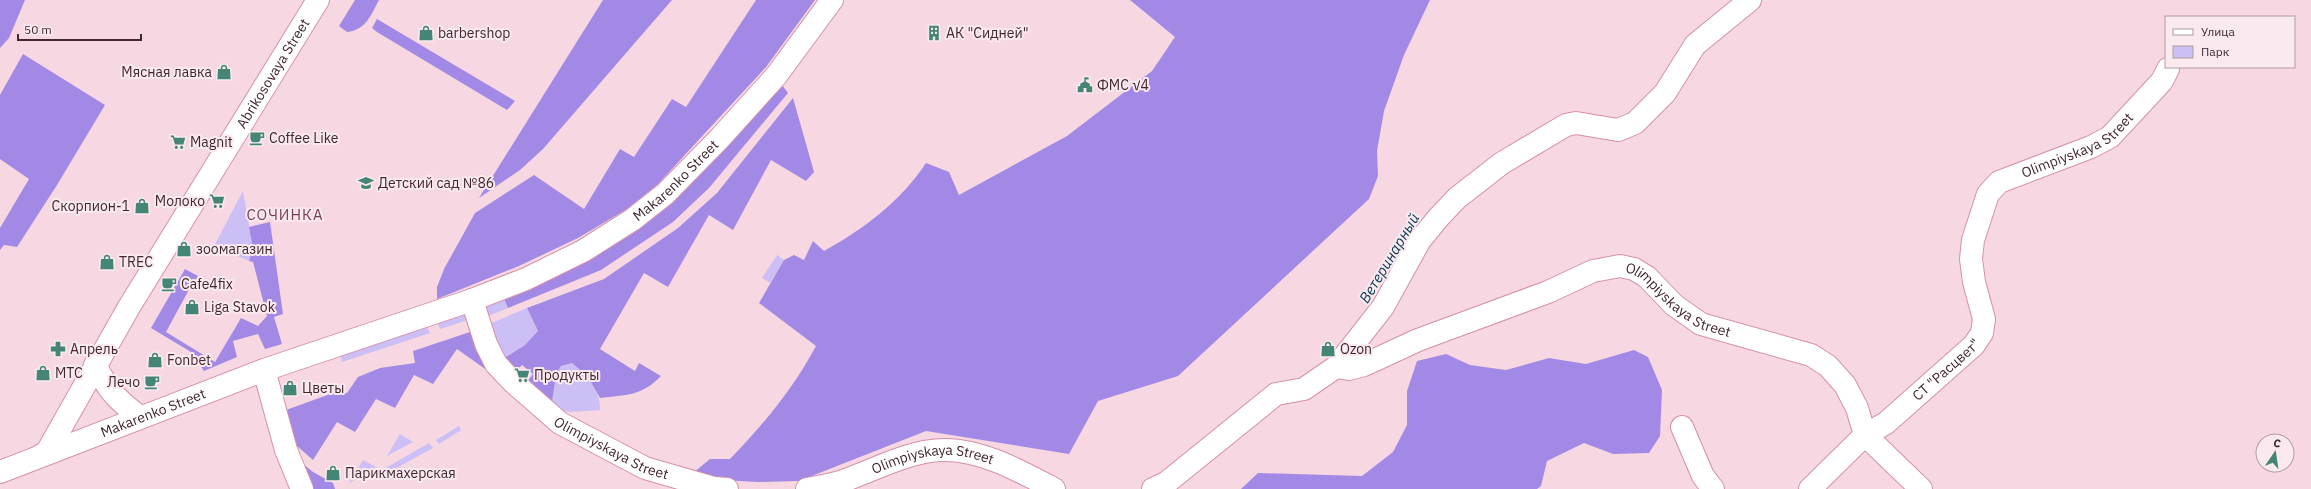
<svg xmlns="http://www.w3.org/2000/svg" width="2311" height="489" viewBox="0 0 2311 489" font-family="'IBM Plex Sans',sans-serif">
	<rect width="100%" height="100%" fill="#f7d8e2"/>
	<g fill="#ccbff5">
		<path d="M243 191 253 248 249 261 214 246Z"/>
		<path d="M777 255 784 260 770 283 762 278Z"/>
		<path d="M502 294 508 308 486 317 484 306Z"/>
		<path d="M527 308 538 331 525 345 501 360 487 325Z"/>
		<path d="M467 311 471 319 440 329 437 322Z"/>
		<path d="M426 325 430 333 342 362 340 351Z"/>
		<path d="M572 363C587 376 600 389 600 410L570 412 551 409 556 375 561 366Z"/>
		<path d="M459 426 461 430 439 444 436 440Z"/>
		<path d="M400 434 413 442 387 456Z"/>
		<path d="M429 443 433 448 378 478 375 474Z"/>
		<path d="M363 460 376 467 349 483Z"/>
	</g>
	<g fill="#a389e6">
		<path d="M0 0H25L9 38 0 48Z"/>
		<path d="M355 0H379C371 15 366 30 347 32L339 26Z"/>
		<path d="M603 0H672L543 149 520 170 479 198Z"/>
		<path d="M756 0H815L766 67 657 185 627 209 578 238 519 266 437 299V287L444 269 475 213 534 175 584 209 620 149 634 157 672 99 686 107Z"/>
		<path d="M1130 0H1430L1404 55 1384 111 1377 151 1378 176 1369 199 1178 376 1098 401 1069 454 926 431 799 481 758 482 687 478 710 459H730C763 425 793 389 816 346L759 303 784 260 794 255 804 260 813 241 824 251C864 229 901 201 926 163L949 172 959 195 1067 136 1152 71 1175 37Z"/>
		<path d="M377 19 515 101 507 110 377 32 372 28Z"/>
		<path d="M23 54 105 105 57 185 17 247 4 245 0 250V228L29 179 0 159V95Z"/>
		<path d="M782 85 788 93 709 188 673 222 601 270 508 308 502 294 604 251 670 201Z"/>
		<path d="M793 98 814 172 806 181 771 160 733 230 709 215 668 287 644 273 600 349 635 371 639 363 661 376C642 396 626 395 600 398L588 377 572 363 561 366 556 375 551 409 524 385 533 374 522 365 513 374 501 360 525 345 538 331 527 308 604 279 678 228 717 193Z"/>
		<path d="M270 222 283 314 274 317 282 344 265 349 258 334 233 341 237 357 204 371 191 352 151 328 185 269 198 276 195 281 207 288 205 290 192 284 166 332 215 362 241 318 258 326 267 316 253 262 249 261 253 248 249 227Z"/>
		<path d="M473 331 488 371 457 349 433 384 414 375 395 408 376 399 355 432 337 422 313 460 297 446 286 410 333 393H347L358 377 380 368 415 363 413 351Z"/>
		<path d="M1634 350 1648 357 1662 390 1660 436 1649 453 1613 454 1584 443 1547 461 1541 486 1537 489H1241L1258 473 1362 476 1393 452 1407 425V391L1417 361 1446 354 1470 365 1506 370 1549 358 1586 364Z"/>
		<path d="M286 450 313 472 333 483 335 489H302Z"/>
	</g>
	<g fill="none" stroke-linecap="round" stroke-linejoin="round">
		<g stroke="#d690aa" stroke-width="24">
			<g id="minor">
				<path id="s1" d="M472 300 486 344 496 364 513 382 560 423 645 468 714 488 727 489"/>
				<path d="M95 365C109 391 117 400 140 417"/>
				<path id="s2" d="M1336 367 1349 369 1364 365 1418 340 1548 292 1593 271 1620 266 1634 269 1647 277 1674 305 1701 324 1811 355 1828 366 1845 385 1857 408 1865 435 1921 489"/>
				<path d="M264 370 286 450 302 489"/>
				<path d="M1682 427 1703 476 1713 489"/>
				<path id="s3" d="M40 456 47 452 129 307 318 0"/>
				<path id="s4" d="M0 472 264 370 472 300 526 279 583 251 632 220 665 194 719 139 776 76 832 0"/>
				<path id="s5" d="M807 489C818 487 830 485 840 482 873 471 907 451 942 450 979 448 1022 472 1054 489"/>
				<path d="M1153 489 1166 483 1276 394 1304 389 1336 367 1383 307 1420 240 1439 217 1457 198 1502 163 1566 125 1576 123 1618 130 1635 123 1665 93 1695 45 1750 0"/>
				<path id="s6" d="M1810 489 1865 435 1886 423 1974 345 1982 333 1984 319 1974 282 1971 259 1973 240 1988 194 1999 182 2091 147 2110 137 2162 81 2168 69"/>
			</g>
		</g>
		<use href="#minor" stroke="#fff" stroke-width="22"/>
	</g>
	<defs>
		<g id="shop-bare" transform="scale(1.2)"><path d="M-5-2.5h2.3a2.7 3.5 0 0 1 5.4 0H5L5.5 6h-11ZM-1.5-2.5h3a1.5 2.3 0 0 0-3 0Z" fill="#448575" stroke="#faeaef" stroke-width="2.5" paint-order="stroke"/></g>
		<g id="building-bare" transform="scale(1.2)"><path d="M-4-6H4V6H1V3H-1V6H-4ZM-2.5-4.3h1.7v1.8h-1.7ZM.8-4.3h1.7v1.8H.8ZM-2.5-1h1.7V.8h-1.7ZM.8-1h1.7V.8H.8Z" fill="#448575" stroke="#faeaef" stroke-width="2.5" paint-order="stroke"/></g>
		<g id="civic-bare" transform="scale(1.2)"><path d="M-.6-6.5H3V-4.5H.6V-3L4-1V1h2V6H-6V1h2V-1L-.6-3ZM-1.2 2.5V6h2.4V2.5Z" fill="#448575" stroke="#faeaef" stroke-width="2.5" paint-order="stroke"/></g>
		<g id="cafe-bare" transform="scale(1.2)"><path d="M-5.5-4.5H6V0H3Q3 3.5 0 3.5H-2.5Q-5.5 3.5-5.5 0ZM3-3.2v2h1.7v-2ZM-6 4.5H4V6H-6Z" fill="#448575" stroke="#faeaef" stroke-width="2.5" paint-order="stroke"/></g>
		<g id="supermarket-bare" transform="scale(1.2)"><path d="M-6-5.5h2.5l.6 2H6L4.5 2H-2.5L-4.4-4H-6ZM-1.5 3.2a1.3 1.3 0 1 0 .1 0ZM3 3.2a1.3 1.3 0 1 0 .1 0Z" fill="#448575" stroke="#faeaef" stroke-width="2.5" paint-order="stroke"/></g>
		<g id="school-bare" transform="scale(1.2)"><path d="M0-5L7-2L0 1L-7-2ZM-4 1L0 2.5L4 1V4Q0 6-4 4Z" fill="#448575" stroke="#faeaef" stroke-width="2.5" paint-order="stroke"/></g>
		<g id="pharmacy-bare" transform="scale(1.2)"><path d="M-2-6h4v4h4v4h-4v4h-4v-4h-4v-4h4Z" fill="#448575" stroke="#faeaef" stroke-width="2.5" paint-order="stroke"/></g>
	</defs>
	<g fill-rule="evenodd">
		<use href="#shop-bare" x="426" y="33"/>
		<use href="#building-bare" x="934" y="33"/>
		<use href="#shop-bare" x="224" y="72"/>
		<use href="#civic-bare" x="1085" y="85"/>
		<use href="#cafe-bare" x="257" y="138"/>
		<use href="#supermarket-bare" x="178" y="142"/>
		<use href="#school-bare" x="366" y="183"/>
		<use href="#supermarket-bare" x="217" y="201"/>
		<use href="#shop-bare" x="142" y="206"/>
		<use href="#shop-bare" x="184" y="249"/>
		<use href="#shop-bare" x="107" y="262"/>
		<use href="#cafe-bare" x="169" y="284"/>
		<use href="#shop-bare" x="192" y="307"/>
		<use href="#pharmacy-bare" x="58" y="349"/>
		<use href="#shop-bare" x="1328" y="349"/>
		<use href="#shop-bare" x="155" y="360"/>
		<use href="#shop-bare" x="43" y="373"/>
		<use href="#supermarket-bare" x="522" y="375"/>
		<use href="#cafe-bare" x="152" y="382"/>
		<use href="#shop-bare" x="290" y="388"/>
		<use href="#shop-bare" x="333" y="473"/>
	</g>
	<g text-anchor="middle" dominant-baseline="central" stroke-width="4" stroke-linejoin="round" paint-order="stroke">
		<g font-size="14" fill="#422630" stroke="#faeaef" text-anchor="start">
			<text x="438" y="33">barbershop</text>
			<text x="946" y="33">АК "Сидней"</text>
			<text x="212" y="72" text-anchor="end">Мясная лавка</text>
			<text x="1097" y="85">ФМС √4</text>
			<text x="269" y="138">Coffee Like</text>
			<text x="190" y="142">Magnit</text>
			<text x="378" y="183">Детский сад №86</text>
			<text x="205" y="201" text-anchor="end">Молоко</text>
			<text x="130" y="206" text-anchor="end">Скорпион-1</text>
			<text x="196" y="249">зоомагазин</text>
			<text x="119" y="262">TREC</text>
			<text x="181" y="284">Cafe4fix</text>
			<text x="204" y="307">Liga Stavok</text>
			<text x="70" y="349">Апрель</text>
			<text x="1340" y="349">Ozon</text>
			<text x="167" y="360">Fonbet</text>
			<text x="55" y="373">МТС</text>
			<text x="534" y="375">Продукты</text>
			<text x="140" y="382" text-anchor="end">Лечо</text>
			<text x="302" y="388">Цветы</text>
			<text x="345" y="473">Парикмахерская</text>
		</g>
		<g font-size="14" fill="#422630" stroke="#faeaef">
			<text stroke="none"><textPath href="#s3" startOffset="449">Abrikosovaya Street</textPath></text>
			<text stroke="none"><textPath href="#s6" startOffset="480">Olimpiyskaya Street</textPath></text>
			<text stroke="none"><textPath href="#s4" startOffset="741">Makarenko Street</textPath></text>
			<text stroke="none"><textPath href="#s2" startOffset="373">Olimpiyskaya Street</textPath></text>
			<text stroke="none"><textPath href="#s6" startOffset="182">СТ "Расцвет"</textPath></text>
			<text stroke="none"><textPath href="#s4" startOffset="164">Makarenko Street</textPath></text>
			<text stroke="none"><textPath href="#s1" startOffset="213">Olimpiyskaya Street</textPath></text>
			<text stroke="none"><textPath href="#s5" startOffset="131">Olimpiyskaya Street</textPath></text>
		</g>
		<g font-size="15" letter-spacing="1" fill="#7b3d56" stroke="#faeaef">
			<text x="285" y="214">СОЧИНКА</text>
		</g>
		<g font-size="15" font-style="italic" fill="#063a52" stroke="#faeaef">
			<text transform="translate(1389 258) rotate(-59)">Ветеринарный</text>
		</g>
	</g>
	<rect x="2165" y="16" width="130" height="52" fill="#faeaef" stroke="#b09ca3"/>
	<rect x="2173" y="29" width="20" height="6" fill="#ffffff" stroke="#b09ca3"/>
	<text x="2201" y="36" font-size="12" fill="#422630">Улица</text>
	<rect x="2173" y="46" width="20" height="12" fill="#ccbff5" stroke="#b09ca3"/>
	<text x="2201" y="56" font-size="12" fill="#422630">Парк</text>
	<g transform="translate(2275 453) rotate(13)"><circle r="19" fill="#faeaef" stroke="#b09ca3"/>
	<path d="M0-3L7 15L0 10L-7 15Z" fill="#448575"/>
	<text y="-6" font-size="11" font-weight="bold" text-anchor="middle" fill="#422630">С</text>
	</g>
	<path d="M18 34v6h123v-6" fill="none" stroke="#422630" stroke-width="2"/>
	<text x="24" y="34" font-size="12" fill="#422630" stroke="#faeaef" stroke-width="3" paint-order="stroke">50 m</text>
</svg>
